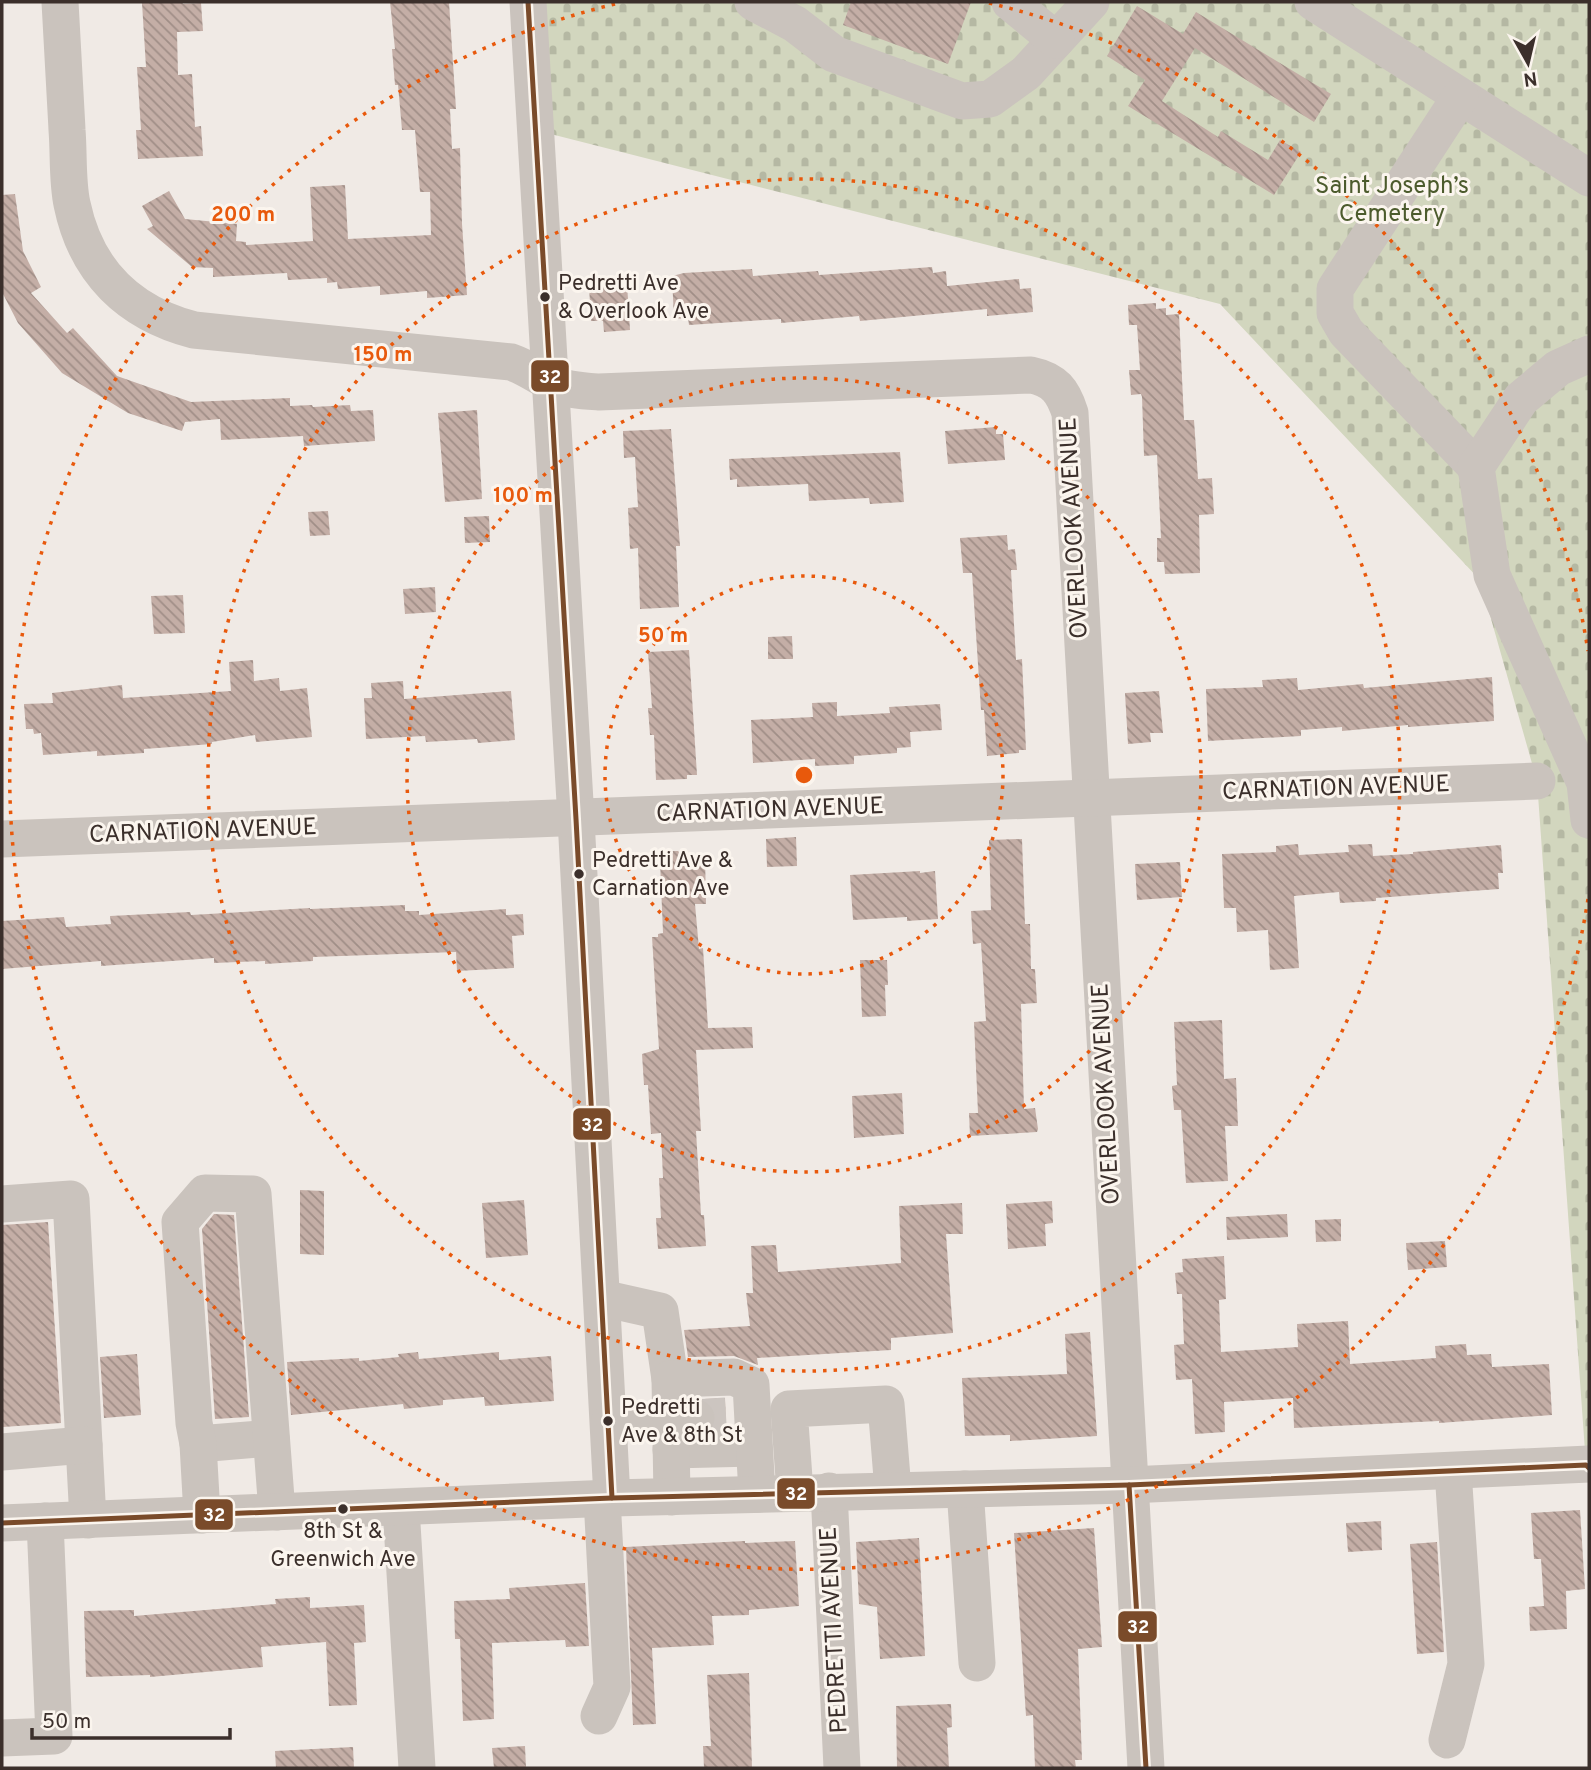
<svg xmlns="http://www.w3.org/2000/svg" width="1591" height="1770" viewBox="0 0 1591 1770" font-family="Overpass,sans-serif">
	<defs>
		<pattern id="cemetery-stones" width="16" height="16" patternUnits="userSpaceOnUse" patternTransform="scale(1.75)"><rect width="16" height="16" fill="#d2d6be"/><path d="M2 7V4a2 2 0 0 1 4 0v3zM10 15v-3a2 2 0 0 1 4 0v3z" fill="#b5b8a3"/></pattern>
		<pattern id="building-back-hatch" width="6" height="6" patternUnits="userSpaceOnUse" patternTransform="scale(1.75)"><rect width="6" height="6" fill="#c4aea6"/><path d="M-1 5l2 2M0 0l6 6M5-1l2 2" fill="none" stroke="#a08e87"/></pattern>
	</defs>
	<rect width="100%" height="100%" fill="#f0eae5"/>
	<path fill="url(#cemetery-stones)" d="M528 2H1589V1468L1586 1465 1537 781 1480 580 1220 304 535 130Z"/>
	<g fill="url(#building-back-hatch)">
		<path d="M182 2 183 4 201 3 203 31 177 32 178 75 192 74 195 127 201 126 203 156 138 159 136 130H141L137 67H146L142 3Z"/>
		<path d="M390 2H449L456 109H450L452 149 460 148 462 224 467 295 427 298V291L380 295V286L338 289 337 282 327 283V278L288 280 287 273 213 277V268L192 267 147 229 153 226 142 206 169 191 185 219 237 224 236 241 246 242V245L313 241 310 187 345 185 348 239 431 235 430 192H420L415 130H402L398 85H395L392 49H395Z"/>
		<path d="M851 2H971L948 64 843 25Z"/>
		<path d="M1137 6 1183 34 1196 12 1331 94 1314 122 1195 48 1162 101 1218 137 1221 131 1268 160 1280 140 1301 152 1274 195 1128 106 1145 80 1107 56Z"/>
		<path d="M15 194 23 251 41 287 31 293 67 333 73 328 117 376 191 402 290 398V406L312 405 313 407 350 405 351 411 373 410 375 441 304 446 303 436 221 440 220 419 185 422 182 431 128 413 62 373 18 323 2 292V195Z"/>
		<path d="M932 267 933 273 946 271 947 286 1019 279 1020 289 1031 288 1033 312 987 316V309L860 321 859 316 781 323V319L689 325 688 318 674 319 672 276 684 273 752 269 753 276 818 271 819 275Z"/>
		<path d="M627 284 630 330 604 332 603 321H591L589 286Z"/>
		<path d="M1156 303V309L1166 308V315L1179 314 1184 420H1194L1198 479 1212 478 1214 514 1199 515 1200 573 1165 574 1164 562H1157V538H1161L1157 455 1144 456 1142 397 1141 394 1131 395 1129 370H1140L1137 325H1129L1128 305Z"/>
		<path d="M477 410 482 499 445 502 438 413Z"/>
		<path d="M996 427V434H1003L1005 460 948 464 945 431Z"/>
		<path d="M671 429 680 546H676L679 607 640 609 638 548 630 549 628 508 638 507 635 457 624 458 623 431Z"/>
		<path d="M900 452 904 502 870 504 869 498 809 501 808 484 737 487V479L730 480 729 459Z"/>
		<path d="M328 511 330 535 310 536 308 512Z"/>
		<path d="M489 516 490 542 465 543 464 517Z"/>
		<path d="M1007 535 1008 550 1015 549 1017 570H1011L1016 660 1022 659 1026 750H1019V753L987 756 984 710H981L972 573H963L960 538Z"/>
		<path d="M435 587 436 612 405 614 403 589Z"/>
		<path d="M183 595 185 633 154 634 151 596Z"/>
		<path d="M792 636 793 659H768V637Z"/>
		<path d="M689 650 697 775H687V779L656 780 654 735H650L648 708H652L648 652Z"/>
		<path d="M253 660 254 681 279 678 280 691 307 688 312 737 256 742 255 735 212 742V744L144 749V753L97 756V751L43 755 41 733 34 734 33 729H26L24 704 53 703 52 693 122 685 123 698 231 691 229 662Z"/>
		<path d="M1492 677 1494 721 1408 727V725L1342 731V727L1301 730V736L1208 741 1206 689 1263 687 1262 680 1297 678 1298 690 1363 684 1364 688Z"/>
		<path d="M403 681 404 699 511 691 515 740 478 743 477 739 426 742 425 736 366 739 364 698H372L371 683Z"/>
		<path d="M1159 691 1163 733H1150L1151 742 1128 744 1125 693Z"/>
		<path d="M837 702V716L890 713 889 707 940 704 942 730 910 732 911 747 897 748V753L854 756V764L815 766V759L753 763 751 720 813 717 812 703Z"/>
		<path d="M796 837 797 866 767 867 766 839Z"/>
		<path d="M1022 839 1025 924H1030L1031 969H1035L1037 1003 1021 1004 1024 1109 1035 1108 1038 1129 1037 1132 970 1136 969 1113H978L974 1022 986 1021 981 943 973 944 971 911 991 910 989 840Z"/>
		<path d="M1298 844 1299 855 1349 852 1348 845 1372 844 1373 856 1413 854V852L1501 845 1503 873H1498L1499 889 1376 898V901L1340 903 1339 892 1294 896 1299 968 1270 970 1268 930 1237 932 1236 908H1224L1222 854 1276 852V846Z"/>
		<path d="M668 851H678L682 855 705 854 706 904H695L699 949 703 948 708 1028 752 1027 753 1048 696 1050 701 1131H696L701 1215H704L706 1246 658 1249 656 1218H661L659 1178H663L661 1133 651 1134 648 1085H644L642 1054 659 1049 652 937H658V934L663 933 660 861Z"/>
		<path d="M1180 862 1182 897 1137 900 1135 864Z"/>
		<path d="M920 871V873L935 871 938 919 907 921V917L853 920 850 875Z"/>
		<path d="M405 905V911H419V915L506 909V915L523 914 524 935 512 936 514 968 457 971 456 952 313 957V961L265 964V961L214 963V958L101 966V961L2 969V921L64 917 66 927 111 924 110 916 190 912 191 915 310 908V909Z"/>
		<path d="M860 960H887L888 985H885L886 1016 862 1017Z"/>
		<path d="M1222 1020 1224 1079 1236 1078 1238 1126H1225L1228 1181 1186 1183 1181 1110H1174L1172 1086 1177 1085 1174 1022Z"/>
		<path d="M902 1093 904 1134 854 1138 852 1096Z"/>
		<path d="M300 1190 324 1191V1255L300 1254Z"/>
		<path d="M524 1200 528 1255 486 1258 482 1203Z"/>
		<path d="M1052 1201 1053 1223 1045 1224 1046 1246 1008 1249 1006 1204Z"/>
		<path d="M962 1203 963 1234H946L953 1333 891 1338V1350L757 1358 758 1365 734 1356 688 1357 684 1330 750 1326 746 1293H753L751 1246 776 1245 778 1272 901 1263 899 1206Z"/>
		<path d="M214 1214 234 1215 249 1417 215 1419 202 1229Z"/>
		<path d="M1287 1214 1288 1237 1227 1240 1226 1217Z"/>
		<path d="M1341 1219V1241L1316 1242 1315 1220Z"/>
		<path d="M48 1222 61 1423 3 1427 2 1225Z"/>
		<path d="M1445 1241 1447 1267 1408 1270 1406 1243Z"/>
		<path d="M1224 1256 1226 1299 1219 1300 1221 1352 1298 1347 1297 1324 1348 1321 1350 1364 1436 1358 1435 1346 1466 1344 1467 1355 1491 1354 1492 1367 1549 1364 1552 1415 1439 1423V1421L1294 1428 1293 1398 1224 1402 1225 1432 1195 1434 1192 1379 1176 1380 1174 1345 1184 1344 1182 1294H1177L1175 1273 1183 1272 1182 1259Z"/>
		<path d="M1090 1332 1097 1436 1010 1441V1435L965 1436 962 1378 1067 1374 1065 1334Z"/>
		<path d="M418 1352 419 1359 499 1352V1360L551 1356 554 1401 485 1406 484 1397 443 1400V1405L404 1409 403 1404 291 1415 287 1362 359 1358V1361L399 1357 398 1354Z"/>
		<path d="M137 1354 141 1415 104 1418 100 1357Z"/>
		<path d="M725 1398 726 1428H714L717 1417 714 1407 704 1399Z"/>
		<path d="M1580 1510 1585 1589 1566 1591 1567 1629 1530 1631 1529 1607 1544 1606 1541 1559H1534L1531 1513Z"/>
		<path d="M1381 1521 1382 1550 1348 1552 1346 1523Z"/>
		<path d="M1094 1528 1102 1647 1078 1649 1082 1760H1075L1076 1768H1035L1033 1715 1026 1716 1014 1533Z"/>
		<path d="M919 1538 925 1656 880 1659 877 1607 859 1604 856 1542Z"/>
		<path d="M745 1541V1543L795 1541 799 1606 749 1610V1615L712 1616 714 1645 652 1648 656 1724 633 1725 626 1547Z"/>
		<path d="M1437 1542 1444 1652 1417 1654 1410 1544Z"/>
		<path d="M585 1583 589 1646 566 1647 565 1640 492 1643 494 1719 463 1721 460 1639H455L454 1601 510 1599 509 1588Z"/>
		<path d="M310 1597V1608L364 1605 366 1642 354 1643 357 1705 329 1706 326 1642 261 1647 263 1667 150 1677V1675L86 1677 84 1611 134 1610V1616L276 1604 275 1599Z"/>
		<path d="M749 1673 752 1768H704L703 1746H711L707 1675Z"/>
		<path d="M951 1704 952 1727 947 1728 949 1768H897L896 1706Z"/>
		<path d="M525 1746 526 1768H494L492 1748Z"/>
		<path d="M353 1747 354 1768H276L275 1751Z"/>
	</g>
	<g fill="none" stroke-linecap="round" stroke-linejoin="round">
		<path stroke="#ccc5c0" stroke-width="37" stroke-dasharray="37 18" stroke-linecap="butt" d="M696 1418 726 1416"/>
		<g stroke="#cac3bd" stroke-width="37">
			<path d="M60 2C62 44 65 87 67 130 69 154 67 181 72 204 86 272 129 313 194 330L511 362C528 368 536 375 550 382 564 390 584 391 599 392L1031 375C1055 380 1063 391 1070 413L1146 1768"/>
			<path d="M528 2 576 819 612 1498"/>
			<path d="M753 2 795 24 834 54 962 101 990 99 1026 73 1091 2"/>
			<path d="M1010 2 1056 40"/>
			<path d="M1313 2 1589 178"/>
			<path d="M1460 97 1335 289V313L1346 332 1476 467"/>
			<path d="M1589 354 1558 368 1521 399 1476 467 1492 575 1585 783 1589 820"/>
			<path d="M2 839 1537 781"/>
			<path d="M2 1204 71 1199 88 1520"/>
			<path d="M602 1298 660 1311 670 1379"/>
			<path d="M609 1423 696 1418"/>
			<path d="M198 1444 271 1438"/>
			<path d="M671 1450 754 1448"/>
			<path d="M2 1452 84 1445"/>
			<path d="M965 1489 977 1663"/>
			<path d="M829 1491 842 1768"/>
			<path d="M795 1492 789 1409 886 1404 893 1490"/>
			<path d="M672 1497 670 1379 734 1377 751 1385 757 1494"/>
			<path d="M401 1508 417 1768"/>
			<path d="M202 1515 198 1444 194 1423 180 1222 205 1193 253 1194 277 1512"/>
			<path d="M2 1523 612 1498 1129 1485 1589 1464"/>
			<path d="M599 1716 612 1687 602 1498"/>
			<path d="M2 1738 54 1736 45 1521"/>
			<path d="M1447 1740 1466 1664 1453 1471"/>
		</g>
		<g stroke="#fbf5ee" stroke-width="10">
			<g id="bus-1">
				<path d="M528 2 576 819 612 1498"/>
				<path d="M1129 1485 1146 1768"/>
				<path d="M2 1523 612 1498 1129 1485 1586 1465 1589 1468"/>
			</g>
		</g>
		<use href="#bus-1" stroke="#7a4b2a" stroke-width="5"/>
	</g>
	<g fill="none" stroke="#e8590c" stroke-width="3.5" stroke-dasharray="3.5 7">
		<circle cx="804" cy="775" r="199"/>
		<circle cx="804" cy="775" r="397"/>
		<circle cx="804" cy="775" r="596"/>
		<path d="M1588 899A794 794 0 1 1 619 3M989 3A794 794 0 0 1 1588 651"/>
	</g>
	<g fill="#3b2f2b" stroke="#fbf5ee" stroke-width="2.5">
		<circle cx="545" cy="297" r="6"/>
		<circle cx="579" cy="874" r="6"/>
		<circle cx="608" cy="1421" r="6"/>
		<circle cx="343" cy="1509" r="6"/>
	</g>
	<g text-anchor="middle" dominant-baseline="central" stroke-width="6" stroke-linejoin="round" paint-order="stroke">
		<g font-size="22" fill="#3b2f2b" stroke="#fbf5ee" text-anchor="start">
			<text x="558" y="284">Pedretti Ave<tspan x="558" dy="28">&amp; Overlook Ave</tspan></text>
			<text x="592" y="861">Pedretti Ave &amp;<tspan x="592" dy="28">Carnation Ave</tspan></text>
			<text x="621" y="1408">Pedretti<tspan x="621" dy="28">Ave &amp; 8th St</tspan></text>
			<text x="343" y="1532" text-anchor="middle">8th St &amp;<tspan x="343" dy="28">Greenwich Ave</tspan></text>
		</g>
		<g font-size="24" fill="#4c5b2d" stroke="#fbf5ee">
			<text x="1392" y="187">Saint Joseph’s<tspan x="1392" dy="28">Cemetery</tspan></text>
		</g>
		<g font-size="24" fill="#3b2f2b" stroke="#fbf5ee">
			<text transform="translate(1075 528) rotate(-93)">OVERLOOK AVENUE</text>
			<text transform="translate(1336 789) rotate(-2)">CARNATION AVENUE</text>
			<text transform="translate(770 811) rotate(-2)">CARNATION AVENUE</text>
			<text transform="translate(203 832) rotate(-2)">CARNATION AVENUE</text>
			<text transform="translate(1107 1094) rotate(-93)">OVERLOOK AVENUE</text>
			<text transform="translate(835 1630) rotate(-93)">PEDRETTI AVENUE</text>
		</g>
	</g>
	<circle cx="804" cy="775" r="10" fill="#e8590c" stroke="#fbf5ee" stroke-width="3.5"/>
	<g font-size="21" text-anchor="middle" font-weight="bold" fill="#e8590c" stroke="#fbf5ee" stroke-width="6" stroke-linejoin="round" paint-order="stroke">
		<text x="243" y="221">200 m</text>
		<text x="383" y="361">150 m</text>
		<text x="523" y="502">100 m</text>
		<text x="663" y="642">50 m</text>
	</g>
	<g stroke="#fbf5ee" stroke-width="2.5">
		<rect x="530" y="359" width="40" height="34" rx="7" fill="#7a4b2a"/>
		<rect x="572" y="1107" width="40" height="34" rx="7" fill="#7a4b2a"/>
		<rect x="776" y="1477" width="40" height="33" rx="7" fill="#7a4b2a"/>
		<rect x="194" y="1498" width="40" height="33" rx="7" fill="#7a4b2a"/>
		<rect x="1117" y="1610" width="41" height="33" rx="7" fill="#7a4b2a"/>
	</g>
	<g font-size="19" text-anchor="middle" font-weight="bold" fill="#fff">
		<text x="550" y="383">32</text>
		<text x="592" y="1131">32</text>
		<text x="796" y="1500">32</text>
		<text x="214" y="1521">32</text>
		<text x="1138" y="1633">32</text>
	</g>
	<rect width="1591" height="1770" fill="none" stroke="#3b2f2b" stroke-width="7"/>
	<g transform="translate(1528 63) rotate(172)" stroke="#fbf5ee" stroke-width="5" paint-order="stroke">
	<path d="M0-5L12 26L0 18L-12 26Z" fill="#3b2f2b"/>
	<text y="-10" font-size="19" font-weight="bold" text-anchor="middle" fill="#3b2f2b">N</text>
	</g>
	<path d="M32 1728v10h198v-10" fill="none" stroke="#3b2f2b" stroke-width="3.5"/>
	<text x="42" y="1728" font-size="21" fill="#3b2f2b" stroke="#fbf5ee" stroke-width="5" paint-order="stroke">50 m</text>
</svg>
